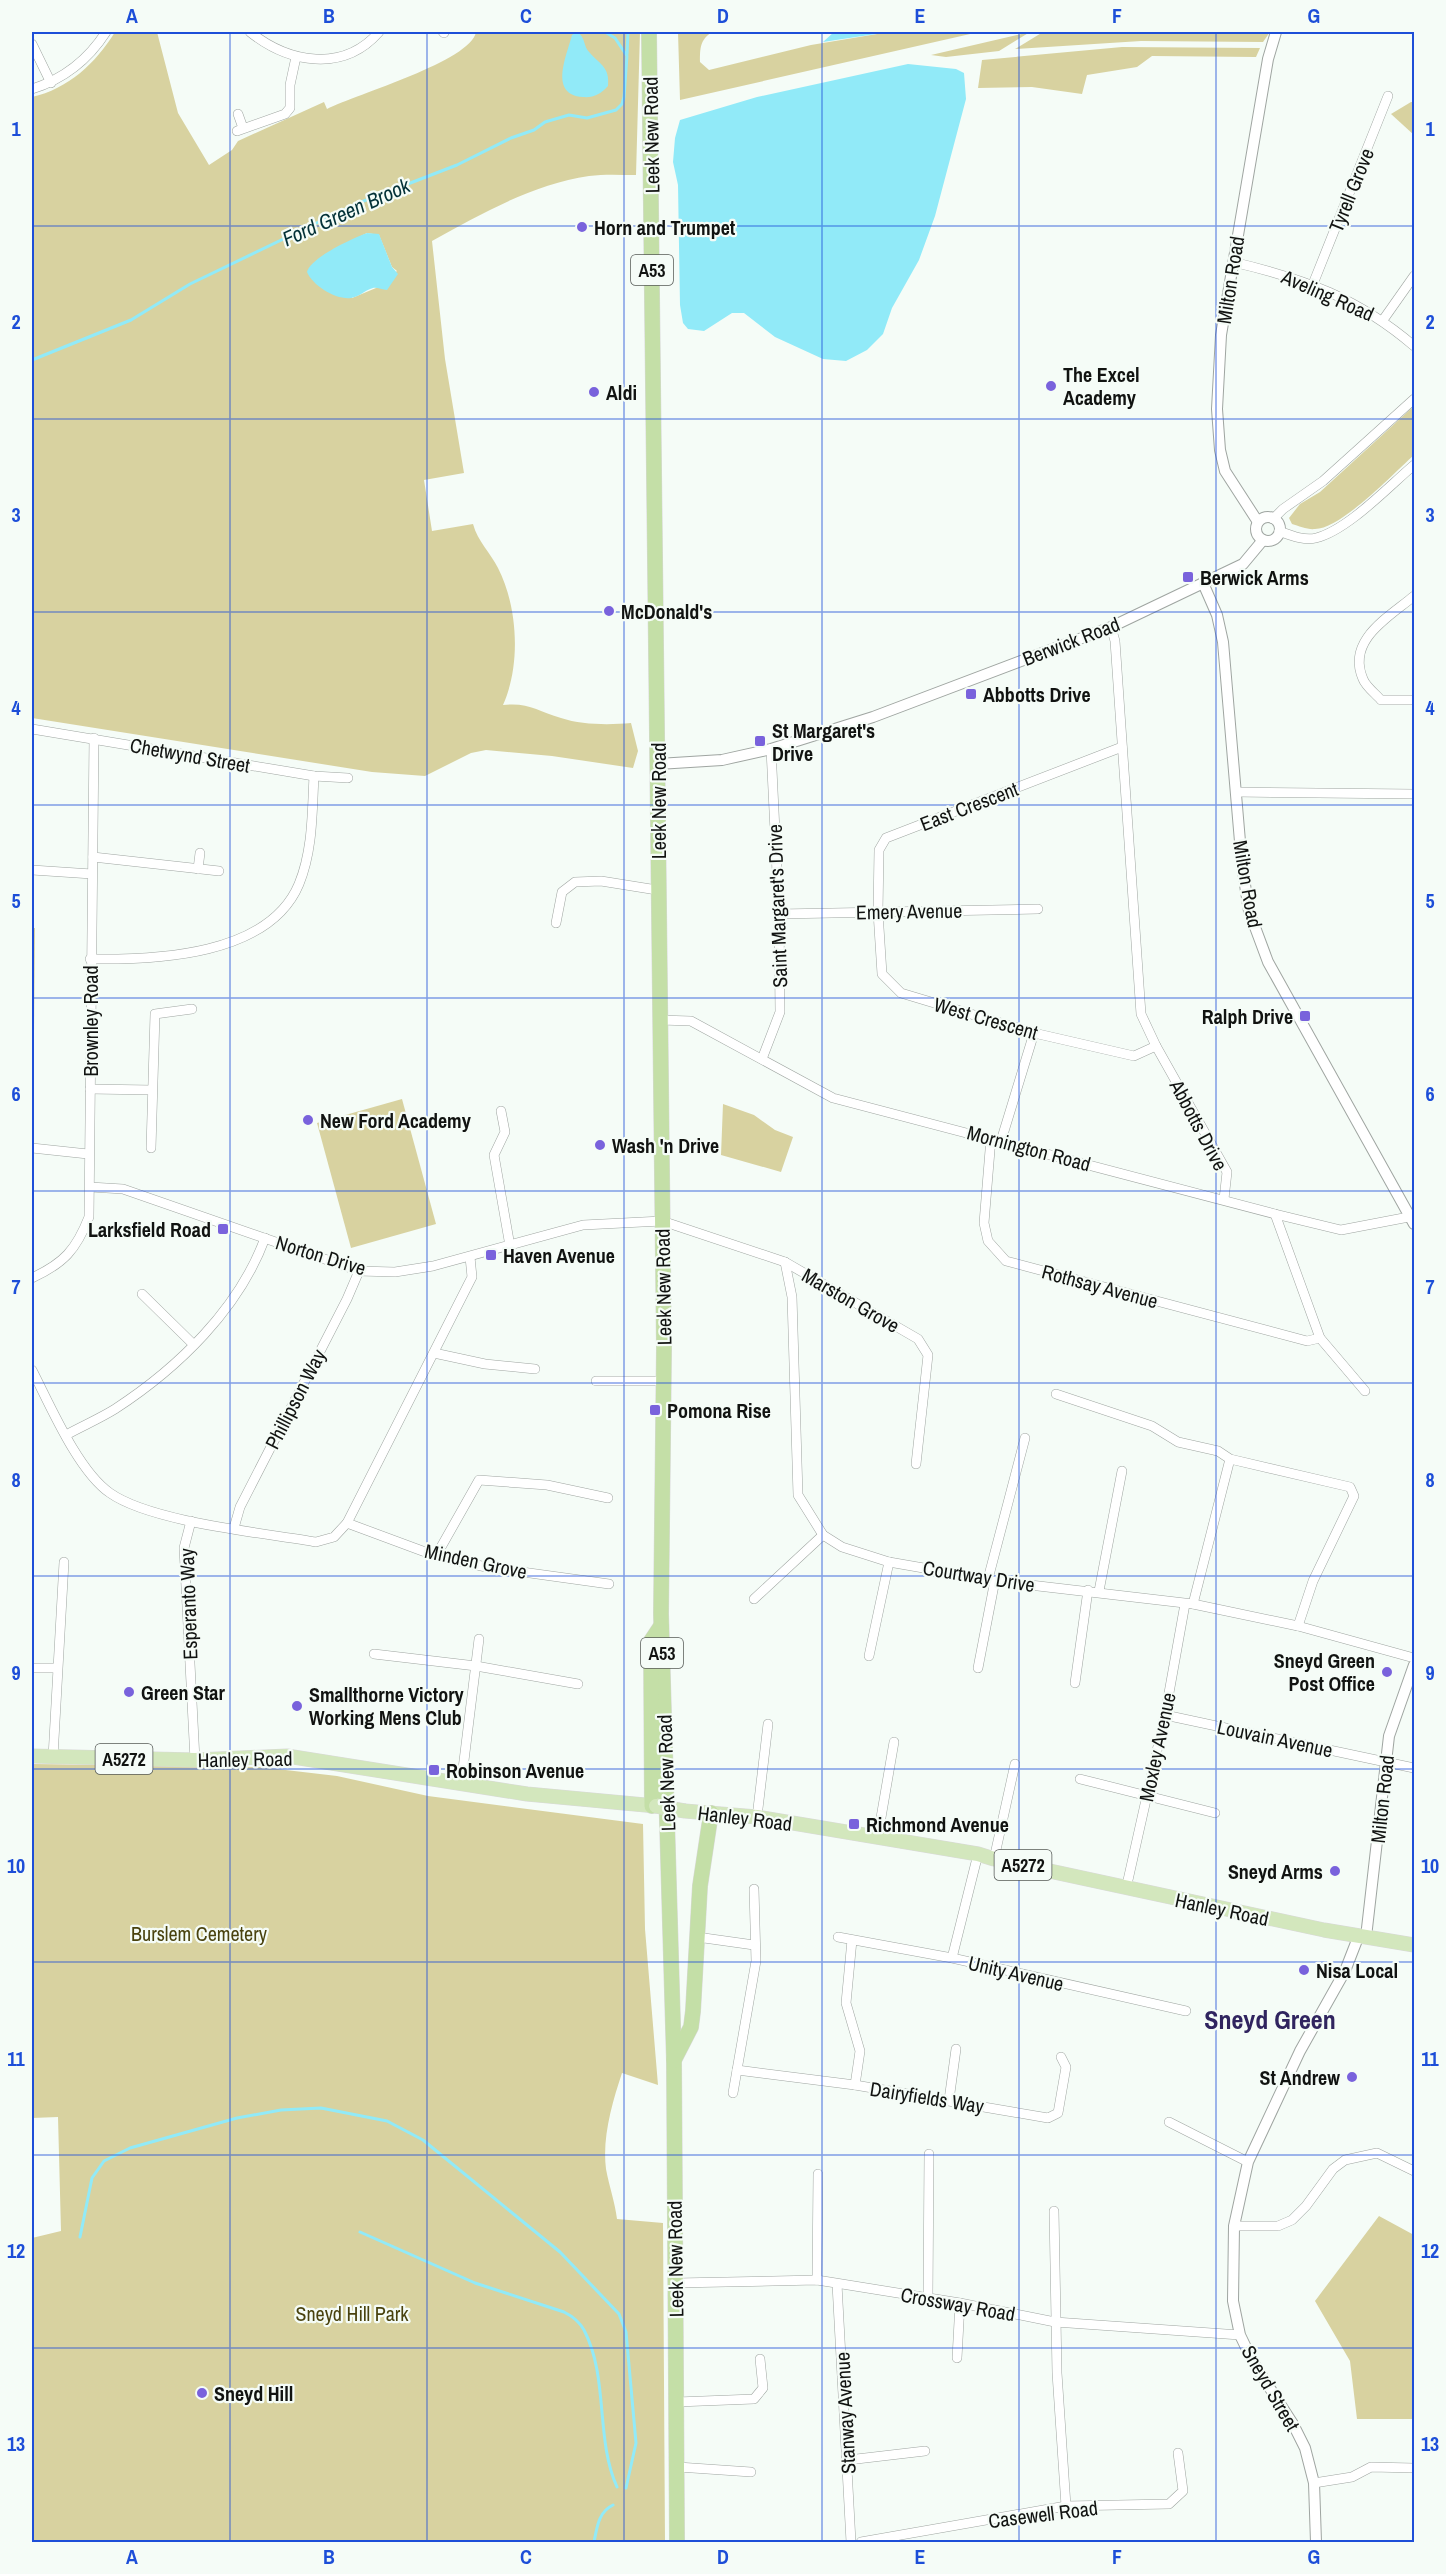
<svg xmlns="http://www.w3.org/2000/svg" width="1446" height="2574" viewBox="0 0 1446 2574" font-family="'Archivo Narrow',sans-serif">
	<rect width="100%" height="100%" fill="#f5fcf7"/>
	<g fill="#d8d2a0" fill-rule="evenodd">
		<path d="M115 32H157L178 113 209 165 232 150 238 141 324 102 327 109C357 94 471 61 476 32H640L636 175C621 175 604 174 589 176 533 184 481 214 432 241L445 359 464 473 424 480 432 531 473 524C478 542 490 552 498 568 518 607 521 665 503 705 528 702 538 711 561 718 582 725 609 725 631 723L638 751 633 768 552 756 486 750 471 753 425 776 372 772 32 718V97C68 89 96 63 115 32ZM367 233 379 235 392 267 397 271 376 288 352 298 326 254Z"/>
		<path d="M678 32H712C700 40 700 48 700 62L709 70 811 45 889 32H979L680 100Z"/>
		<path d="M1030 32 999 51 946 57 931 55Z"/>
		<path d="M1043 32H1270L1263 42 1141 41 1015 49Z"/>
		<path d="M1122 47 1260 48 1256 57 1152 56 1137 67 1087 75 1082 94 1032 87 978 88 982 60Z"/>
		<path d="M1411 102H1414V135L1391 114Z"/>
		<path d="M1414 406V455C1394 473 1341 529 1315 529 1308 530 1299 526 1292 524L1289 518 1300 504 1320 492Z"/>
		<path d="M32 928H35L33 1139H32Z"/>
		<path d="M402 1099 436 1224 351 1248 317 1123Z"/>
		<path d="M723 1104 754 1115 775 1130 793 1137 781 1172 721 1155Z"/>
		<path d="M32 1764 260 1767 337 1776 428 1796 643 1824 645 1929 658 2085 622 2073C612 2103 602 2138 606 2169 609 2186 615 2202 617 2219L663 2223 665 2542H32V2238L61 2231 58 2117 32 2118Z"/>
		<path d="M1379 2216 1414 2235V2419H1357L1350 2361 1315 2301Z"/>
	</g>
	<g fill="#91eaf8">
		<path d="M577 32C586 37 583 47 590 53 601 65 610 68 608 86 601 94 593 98 583 97 548 95 567 55 572 35Z"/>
		<path d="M834 32H889L823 42Z"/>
		<path d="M908 64 956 69 964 73 966 99 935 216 919 260 892 308 883 334 867 350 846 361 823 359 775 337 744 313H732L704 331 688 329 683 323 680 305 678 185 673 162 675 138 680 120 757 97Z"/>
		<path d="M367 233 379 234 392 267 398 274 387 290C382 290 377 287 373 288 365 290 359 297 351 298 336 300 313 286 307 272 310 258 353 238 367 233Z"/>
	</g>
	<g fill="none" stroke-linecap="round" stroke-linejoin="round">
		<g stroke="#91eaf8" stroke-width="3">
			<path d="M627 54 628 32"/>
			<path d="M32 360 131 320 190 284 356 204 457 165 511 138 534 130 545 122 569 115 587 118 616 110 622 104 624 97 627 56 615 38 605 32"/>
			<path d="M360 2232 475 2283 564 2312C572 2316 579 2321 584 2330 609 2378 595 2438 617 2487"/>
			<path d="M80 2237 92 2178 104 2161 130 2148 237 2118 281 2110 321 2108 387 2121 423 2140 560 2252 619 2314 626 2332 636 2443 626 2488"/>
			<path d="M594 2542C597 2528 598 2512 613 2505"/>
		</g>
		<g stroke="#9fa5a1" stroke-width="10">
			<g id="minor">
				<path d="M250 32C289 63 343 73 379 32"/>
				<path d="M443 32 444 33"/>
				<path d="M32 44 51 83"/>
				<path d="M32 89C64 79 88 60 106 32"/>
				<path d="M238 114 243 128"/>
				<path d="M237 131 285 114 290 108V85L296 57"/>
				<path d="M1233 262C1305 279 1358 298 1414 346"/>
				<path d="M1313 284 1388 96"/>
				<path d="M1383 320 1414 276"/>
				<path d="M1273 519 1283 509 1323 481 1414 399"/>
				<path d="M1279 531C1290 535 1304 541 1316 538 1348 530 1389 486 1414 465"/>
				<path d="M1414 596C1389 617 1346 640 1363 679 1366 687 1376 694 1381 700H1414"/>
				<path d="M1111 627 1115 641 1141 1014 1156 1046 1227 1172 1224 1199"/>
				<path d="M32 729 314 776 348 778"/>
				<path d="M1122 747 886 838 879 850 878 912 882 974 901 993 1034 1033 1134 1056 1156 1046"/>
				<path d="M1236 792 1414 794"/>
				<path d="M93 857 219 871"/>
				<path d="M198 869 200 853"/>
				<path d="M32 870 92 874"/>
				<path d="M779 914 1038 909"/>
				<path d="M556 923 562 892 575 882 601 881 657 890"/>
				<path d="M90 959C156 960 269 956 299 884 313 850 312 812 314 776"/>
				<path d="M660 1020 691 1021 833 1098 1275 1214 1341 1230 1414 1216"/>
				<path d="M762 1059 780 1012 779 914 771 749"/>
				<path d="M90 1089 152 1090"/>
				<path d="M501 1111 505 1132 494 1155 510 1246"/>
				<path d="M991 1138 984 1223 988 1241 1006 1261 1307 1341 1320 1338"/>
				<path d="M1001 1141 1034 1033"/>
				<path d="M32 1148 88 1154"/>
				<path d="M151 1148 155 1014 192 1009"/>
				<path d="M90 1187 123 1189 359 1271 395 1272 433 1266 583 1225 662 1221 785 1262 918 1339 928 1355 916 1464"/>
				<path d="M1275 1214 1320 1338 1365 1391"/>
				<path d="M785 1262 792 1297 798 1495 823 1535 842 1547 889 1562 1004 1582 1193 1604 1298 1626 1414 1658"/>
				<path d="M32 1278C64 1263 76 1250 89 1217L94 738"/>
				<path d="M142 1294 193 1344"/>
				<path d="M434 1353 485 1364 535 1369"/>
				<path d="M32 1370C50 1405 78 1471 110 1493 151 1522 264 1533 316 1542L334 1537 347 1523 472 1277 470 1257"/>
				<path d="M596 1381H664"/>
				<path d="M1056 1394 1152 1426 1178 1442 1218 1451 1230 1459 1350 1487 1354 1496 1313 1581 1298 1626"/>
				<path d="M66 1435C82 1426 99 1419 115 1409 178 1368 239 1309 265 1238"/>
				<path d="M191 1521 184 1548 195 1760"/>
				<path d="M347 1523 436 1556 486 1567 609 1584"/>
				<path d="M234 1528 240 1507 347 1299 359 1271"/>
				<path d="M436 1556 479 1480 547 1485 608 1498"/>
				<path d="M988 1579 1025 1438"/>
				<path d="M1099 1591 1122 1471"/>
				<path d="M754 1599 823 1535"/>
				<path d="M1193 1604 1230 1459"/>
				<path d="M374 1654 476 1666 578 1684"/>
				<path d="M869 1656 889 1562"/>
				<path d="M32 1668H56"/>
				<path d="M978 1668 995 1580"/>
				<path d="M1075 1683 1088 1590"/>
				<path d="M1165 1715 1414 1768"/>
				<path d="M53 1757 64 1562"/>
				<path d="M1080 1779 1215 1813"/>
				<path d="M461 1785 479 1639"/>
				<path d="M757 1817 768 1724"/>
				<path d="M878 1835 894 1742"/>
				<path d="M994 1859 1015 1764"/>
				<path d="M1126 1889 1165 1715 1185 1604"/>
				<path d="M697 1937 754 1945"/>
				<path d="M838 1937 952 1958 1186 2011"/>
				<path d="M852 1940 846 2003 860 2051 855 2085"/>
				<path d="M952 1958 978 1854"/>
				<path d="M737 2070 855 2085 1048 2118 1058 2113 1066 2067 1061 2057"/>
				<path d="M733 2093 756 1961 754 1889"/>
				<path d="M949 2100 956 2049"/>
				<path d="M1169 2122 1248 2162"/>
				<path d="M1054 2211 1057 2373 1066 2506"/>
				<path d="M1234 2226H1278L1292 2220 1306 2206 1333 2169 1345 2160 1377 2153 1414 2171"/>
				<path d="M817 2280 818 2174"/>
				<path d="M676 2283 817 2280 960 2303 1055 2322 1240 2335"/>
				<path d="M837 2284 851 2542"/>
				<path d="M928 2297 929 2154"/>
				<path d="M957 2358 960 2303"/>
				<path d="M677 2402 754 2399 763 2388 760 2359"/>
				<path d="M848 2460 925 2451"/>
				<path d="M678 2467 751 2472"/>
				<path d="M1314 2483 1352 2477 1371 2467 1414 2468"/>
				<path d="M861 2542 1066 2506 1169 2504 1183 2491 1178 2453"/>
			</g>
		</g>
		<g stroke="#9fa5a1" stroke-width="12">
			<g id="tertiary">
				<circle cx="1268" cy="529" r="12"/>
				<path d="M1258 522 1225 471 1220 450 1217 409 1221 335 1268 59 1276 32"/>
				<path d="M1203 583 1217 615 1223 642 1242 865 1249 911 1268 962 1414 1224"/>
				<path d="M658 764 722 760 771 749 873 717 1111 627 1243 564 1263 540"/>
				<path d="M1366 1937 1389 1736 1414 1665"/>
				<path d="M1316 2542 1314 2483 1305 2448 1293 2424 1253 2362 1240 2335 1233 2301 1234 2226 1248 2162 1300 2051 1345 1971 1359 1935"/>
			</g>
		</g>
		<g stroke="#d9d9d9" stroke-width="15">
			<g id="primary">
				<path d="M32 1756 195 1760 287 1756 527 1794 656 1806"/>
				<path d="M685 1811 757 1817 978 1854 994 1859 1324 1930 1414 1945"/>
			</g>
		</g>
		<g stroke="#d9d9d9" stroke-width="16">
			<g id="trunk">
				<path d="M649 32 664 1348 661 1614 674 2060 677 2542"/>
				<path d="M652 1806 651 1641 661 1626"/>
				<path d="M674 2060 691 2027 693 2011 700 1886 711 1813"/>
			</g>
		</g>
		<use href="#minor" stroke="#fff" stroke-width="9"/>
		<use href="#tertiary" stroke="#fff" stroke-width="10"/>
		<use href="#primary" stroke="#d3e7bd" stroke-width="14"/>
		<use href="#trunk" stroke="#c4dfa7" stroke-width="15"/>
		<g stroke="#d9d9d9" stroke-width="15" stroke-linecap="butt">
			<path id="primary-bridge" d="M656 1806 685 1811"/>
		</g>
		<use href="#primary-bridge" stroke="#d3e7bd" stroke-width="14"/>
	</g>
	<path fill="none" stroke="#1d4ed8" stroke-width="1.5" stroke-opacity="0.55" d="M230 32V2542M427 32V2542M624 32V2542M822 32V2542M1019 32V2542M1216 32V2542M32 226H1414M32 419H1414M32 612H1414M32 805H1414M32 998H1414M32 1191H1414M32 1383H1414M32 1576H1414M32 1769H1414M32 1962H1414M32 2155H1414M32 2348H1414"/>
	<g fill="#7962dc" stroke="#f5fcf7" stroke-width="2">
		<circle cx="582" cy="227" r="6"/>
		<circle cx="1051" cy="386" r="6"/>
		<circle cx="594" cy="392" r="6"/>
		<rect x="1182" y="571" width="12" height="12" rx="3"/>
		<circle cx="609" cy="611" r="6"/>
		<rect x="965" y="688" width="12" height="12" rx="3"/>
		<rect x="754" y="735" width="12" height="12" rx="3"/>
		<rect x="1299" y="1010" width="12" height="12" rx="3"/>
		<circle cx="308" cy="1120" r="6"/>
		<circle cx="600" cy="1145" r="6"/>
		<rect x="217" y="1223" width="12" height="12" rx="3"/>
		<rect x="485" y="1249" width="12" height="12" rx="3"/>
		<rect x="649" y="1404" width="12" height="12" rx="3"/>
		<circle cx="1387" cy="1672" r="6"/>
		<circle cx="129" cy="1692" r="6"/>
		<circle cx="297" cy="1706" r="6"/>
		<rect x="428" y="1764" width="12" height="12" rx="3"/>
		<rect x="848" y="1818" width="12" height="12" rx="3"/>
		<circle cx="1335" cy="1871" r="6"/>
		<circle cx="1304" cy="1970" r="6"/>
		<circle cx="1352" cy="2077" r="6"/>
		<circle cx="202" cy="2393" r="6"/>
	</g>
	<g text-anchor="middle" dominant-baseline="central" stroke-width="4.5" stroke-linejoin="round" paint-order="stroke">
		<g fill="#f5fcf7" stroke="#555956" stroke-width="1.5">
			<rect x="631" y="255" width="42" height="30" rx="4.5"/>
			<rect x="641" y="1638" width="42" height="30" rx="4.5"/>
			<rect x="95.5" y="1744" width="57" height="30" rx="4.5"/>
			<rect x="994.5" y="1850" width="57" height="30" rx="4.5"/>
		</g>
		<g font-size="18" font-weight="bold" fill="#111311">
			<text x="652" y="270">A53</text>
			<text x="662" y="1653">A53</text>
			<text x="124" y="1759">A5272</text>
			<text x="1023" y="1865">A5272</text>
		</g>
		<g font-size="20" fill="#111311" stroke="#f5fcf7">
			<text transform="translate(651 135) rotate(-91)">Leek New Road</text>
			<text transform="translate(1351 190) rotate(-68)">Tyrell Grove</text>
			<text transform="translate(1230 280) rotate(-81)">Milton Road</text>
			<text transform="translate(1328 295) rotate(24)">Aveling Road</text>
			<text transform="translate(1071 641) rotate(-21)">Berwick Road</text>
			<text transform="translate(190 755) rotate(10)">Chetwynd Street</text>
			<text transform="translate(658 801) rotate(-90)">Leek New Road</text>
			<text transform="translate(969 806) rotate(-21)">East Crescent</text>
			<text transform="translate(1248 884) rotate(80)">Milton Road</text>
			<text transform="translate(777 906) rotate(-92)">Saint Margaret's Drive</text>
			<text transform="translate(909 911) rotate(-1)">Emery Avenue</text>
			<text transform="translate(986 1018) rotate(16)">West Crescent</text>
			<text transform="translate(90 1021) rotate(-90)">Brownley Road</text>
			<text transform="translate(1199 1125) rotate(62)">Abbotts Drive</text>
			<text transform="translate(1029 1148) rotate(15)">Mornington Road</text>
			<text transform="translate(321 1255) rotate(17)">Norton Drive</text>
			<text transform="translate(1100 1286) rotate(15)">Rothsay Avenue</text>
			<text transform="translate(663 1287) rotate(-91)">Leek New Road</text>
			<text transform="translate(851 1300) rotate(30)">Marston Grove</text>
			<text transform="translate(295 1399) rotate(-63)">Phillipson Way</text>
			<text transform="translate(476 1561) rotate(12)">Minden Grove</text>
			<text transform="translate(979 1576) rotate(9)">Courtway Drive</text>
			<text transform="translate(188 1604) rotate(-92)">Esperanto Way</text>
			<text transform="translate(1275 1738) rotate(12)">Louvain Avenue</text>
			<text transform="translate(1157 1747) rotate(-78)">Moxley Avenue</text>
			<text transform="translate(245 1759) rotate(-1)">Hanley Road</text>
			<text transform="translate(666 1773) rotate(-92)">Leek New Road</text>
			<text transform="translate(1382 1799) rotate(-84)">Milton Road</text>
			<text transform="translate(745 1818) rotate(7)">Hanley Road</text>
			<text transform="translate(1222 1909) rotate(12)">Hanley Road</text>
			<text transform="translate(1016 1973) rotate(13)">Unity Avenue</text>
			<text transform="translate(927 2097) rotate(9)">Dairyfields Way</text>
			<text transform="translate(675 2259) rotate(-91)">Leek New Road</text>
			<text transform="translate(958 2304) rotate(10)">Crossway Road</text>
			<text transform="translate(1271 2388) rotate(60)">Sneyd Street</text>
			<text transform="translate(845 2413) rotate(-93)">Stanway Avenue</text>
			<text transform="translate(1043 2514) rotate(-7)">Casewell Road</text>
		</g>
		<g font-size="20" font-weight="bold" fill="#111311" stroke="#f5fcf7" text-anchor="start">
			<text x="594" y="227">Horn and Trumpet</text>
			<text x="1063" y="374">The Excel<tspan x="1063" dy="23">Academy</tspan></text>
			<text x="606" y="392">Aldi</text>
			<text x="1200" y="577">Berwick Arms</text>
			<text x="621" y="611">McDonald's</text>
			<text x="983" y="694">Abbotts Drive</text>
			<text x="772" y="730">St Margaret's<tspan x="772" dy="23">Drive</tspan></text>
			<text x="1293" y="1016" text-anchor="end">Ralph Drive</text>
			<text x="320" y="1120">New Ford Academy</text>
			<text x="612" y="1145">Wash 'n Drive</text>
			<text x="211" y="1229" text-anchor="end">Larksfield Road</text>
			<text x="503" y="1255">Haven Avenue</text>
			<text x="667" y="1410">Pomona Rise</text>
			<text x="1375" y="1660" text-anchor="end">Sneyd Green<tspan x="1375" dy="23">Post Office</tspan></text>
			<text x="141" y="1692">Green Star</text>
			<text x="309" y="1694">Smallthorne Victory<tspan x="309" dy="23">Working Mens Club</tspan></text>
			<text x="446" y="1770">Robinson Avenue</text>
			<text x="866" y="1824">Richmond Avenue</text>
			<text x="1323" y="1871" text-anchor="end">Sneyd Arms</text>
			<text x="1316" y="1970">Nisa Local</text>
			<text x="1340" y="2077" text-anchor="end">St Andrew</text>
			<text x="214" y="2393">Sneyd Hill</text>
		</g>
		<g font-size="20" fill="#49420e" stroke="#f5fcf7">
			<text x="199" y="1933">Burslem Cemetery</text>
			<text x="352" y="2313">Sneyd Hill Park</text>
		</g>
		<g font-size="21" font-style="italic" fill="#033137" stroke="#f5fcf7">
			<text transform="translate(346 212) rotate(-24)">Ford Green Brook</text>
		</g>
		<g font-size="26" font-weight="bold" fill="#30245f" stroke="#f5fcf7">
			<text x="1270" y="2019">Sneyd Green</text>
		</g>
	</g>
	<rect width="1446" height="2574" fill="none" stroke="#f5fcf7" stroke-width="66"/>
	<rect x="33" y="33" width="1380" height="2508" fill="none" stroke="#1d4ed8" stroke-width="2"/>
	<g font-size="20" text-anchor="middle" font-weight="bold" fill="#1d4ed8">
		<text x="132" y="23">A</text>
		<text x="329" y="23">B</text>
		<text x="526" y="23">C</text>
		<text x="723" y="23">D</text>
		<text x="920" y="23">E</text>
		<text x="1117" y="23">F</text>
		<text x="1314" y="23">G</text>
		<text x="16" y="136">1</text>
		<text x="1430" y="136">1</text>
		<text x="16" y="329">2</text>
		<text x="1430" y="329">2</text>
		<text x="16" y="522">3</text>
		<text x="1430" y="522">3</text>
		<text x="16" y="715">4</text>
		<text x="1430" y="715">4</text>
		<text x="16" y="908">5</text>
		<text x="1430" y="908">5</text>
		<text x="16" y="1101">6</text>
		<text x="1430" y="1101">6</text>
		<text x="16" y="1294">7</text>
		<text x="1430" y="1294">7</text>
		<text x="16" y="1487">8</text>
		<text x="1430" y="1487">8</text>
		<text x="16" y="1680">9</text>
		<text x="1430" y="1680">9</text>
		<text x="16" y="1873">10</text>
		<text x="1430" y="1873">10</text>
		<text x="16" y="2066">11</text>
		<text x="1430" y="2066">11</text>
		<text x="16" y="2258">12</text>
		<text x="1430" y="2258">12</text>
		<text x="16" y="2451">13</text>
		<text x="1430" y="2451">13</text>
		<text x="132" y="2564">A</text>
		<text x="329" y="2564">B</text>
		<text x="526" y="2564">C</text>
		<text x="723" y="2564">D</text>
		<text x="920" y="2564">E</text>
		<text x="1117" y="2564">F</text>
		<text x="1314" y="2564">G</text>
	</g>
</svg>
